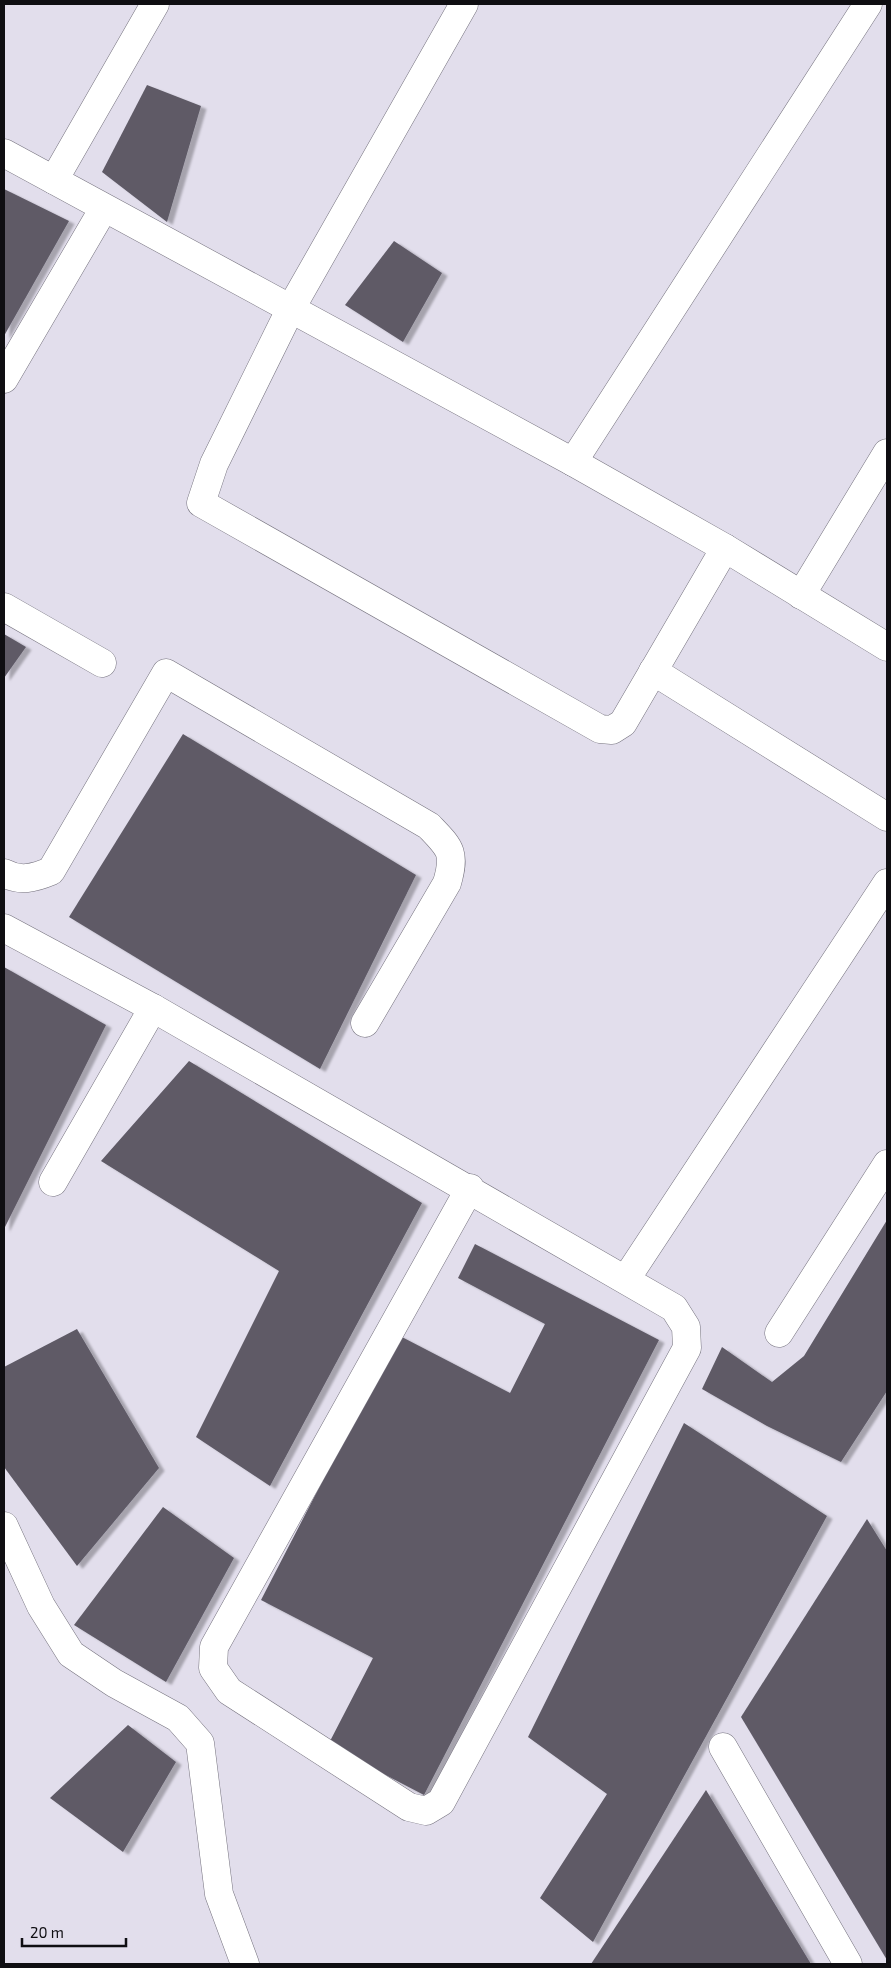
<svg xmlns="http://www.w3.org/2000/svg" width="891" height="1968" viewBox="0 0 891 1968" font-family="'Exo 2',sans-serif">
	<defs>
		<filter id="shadow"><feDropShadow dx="5.5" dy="3" stdDeviation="1" flood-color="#0004"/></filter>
	</defs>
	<rect width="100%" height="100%" fill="#e2deec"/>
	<g fill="#5e5a66" filter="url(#shadow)">
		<path d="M147 85 201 106 167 222 102 172Z"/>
		<path d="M4 189 69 221 4 336Z"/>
		<path d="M394 241 442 273 403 342 345 305Z"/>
		<path d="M4 634 26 647 4 678Z"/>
		<path d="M183 734 416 875 320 1069 69 917Z"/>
		<path d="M4 967 106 1025 4 1229Z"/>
		<path d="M189 1061 422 1203 270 1486 196 1437 279 1271 101 1161Z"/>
		<path d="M887 1220V1391L841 1462 767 1426 702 1389 722 1347 772 1382 804 1356Z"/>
		<path d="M475 1244 659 1340 424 1795 328 1745 373 1658 261 1600 398 1335 510 1393 545 1324 458 1278Z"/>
		<path d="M77 1329 159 1468 77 1566 4 1467V1367Z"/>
		<path d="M684 1423 827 1516 593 1942 540 1898 607 1794 528 1737Z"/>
		<path d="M163 1507 234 1558 166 1682 74 1625Z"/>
		<path d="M867 1519 887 1551V1960L741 1717Z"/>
		<path d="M128 1725 176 1762 123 1852 50 1798Z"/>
		<path d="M706 1790 811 1964H591Z"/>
	</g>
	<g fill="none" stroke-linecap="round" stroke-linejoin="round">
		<g stroke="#75727e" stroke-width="29">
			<g id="minor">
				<path d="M464 4 290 310 214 464 201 503 600 729 612 730 623 723 725 548"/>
				<path d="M4 153 573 462 725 548 887 647"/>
				<path d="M54 180 155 4"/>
				<path d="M4 379 104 208"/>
				<path d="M573 462 868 4"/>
				<path d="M801 595 887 453"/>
				<path d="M4 607 102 663"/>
				<path d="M653 671 887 817"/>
				<path d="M4 873C20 882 34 878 51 871L166 673 429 826C450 848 456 852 447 883L365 1023"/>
				<path d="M4 928 153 1008 674 1308 686 1327 687 1348 441 1802 426 1811 409 1807 229 1691 213 1668 214 1647 470 1188"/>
				<path d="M53 1182 153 1008"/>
				<path d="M626 1279 887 883"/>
				<path d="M779 1333 887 1164"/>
				<path d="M4 1526 41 1606 71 1654 114 1683 178 1718 200 1743 219 1894 245 1964"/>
				<path d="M723 1747 848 1964"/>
			</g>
		</g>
		<use href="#minor" stroke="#fff" stroke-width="28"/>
	</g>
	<rect width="891" height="1968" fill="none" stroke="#0f0e12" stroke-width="10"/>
	<path d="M22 1938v8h104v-8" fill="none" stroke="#0f0e12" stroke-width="2.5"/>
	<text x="30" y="1938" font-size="15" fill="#0f0e12" stroke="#e2deec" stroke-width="4" paint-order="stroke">20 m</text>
</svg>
